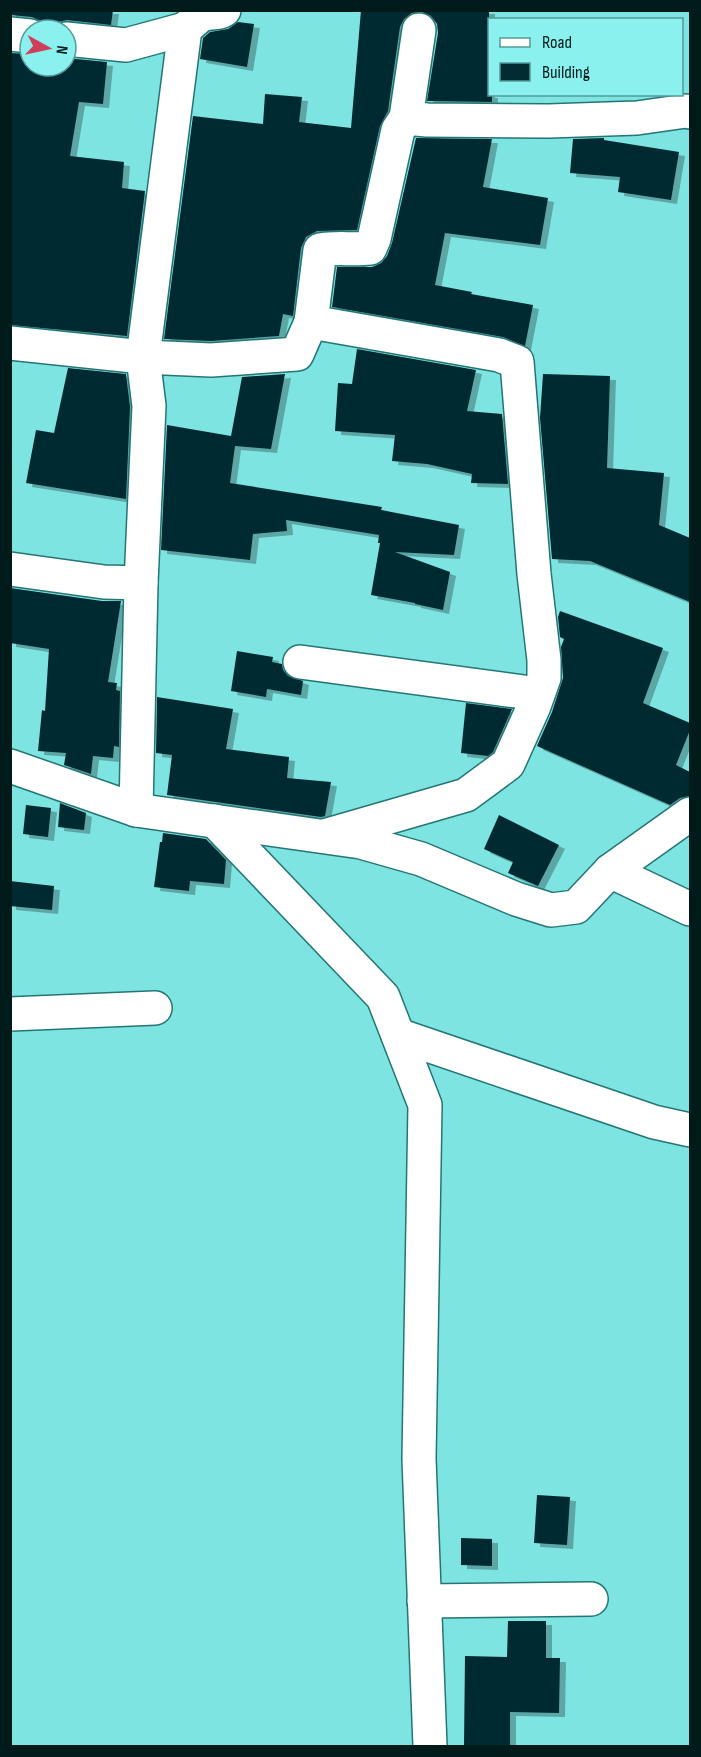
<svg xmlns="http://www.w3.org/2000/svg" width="701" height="1757" viewBox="0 0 701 1757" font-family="'Sofia Sans Condensed',sans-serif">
	<defs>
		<filter id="shadow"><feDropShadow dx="6" dy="4" stdDeviation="0" flood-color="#0004"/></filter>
	</defs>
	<rect width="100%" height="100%" fill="#7de4e1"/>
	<g fill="#032b32" filter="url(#shadow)">
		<path d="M10 10H113L111 25 67 20 58 22 50 30H47L41 21 32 17 10 15Z"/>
		<path d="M361 10H489V94H492V102L427 101 438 33 437 24 431 16 422 12 412 13 404 19 400 27 388 111 380 126 357 230 317 231 306 237 301 248 293 316 283 314 279 336 211 341 164 339 193 116 263 124 265 94 302 97 299 122 351 128Z"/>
		<path d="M238 22 254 24 247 67 200 59 203 38 210 32 228 29Z"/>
		<path d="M10 53 30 54V66H66V58L107 62 103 104 79 102 70 156 124 162 122 188 145 191 127 336 10 325Z"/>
		<path d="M416 138 492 139 483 187 548 198 540 245 445 233 435 285 472 292 471 294 533 305 525 346 503 337 332 307 337 267H372L381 263 387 256 392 243Z"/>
		<path d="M604 138V140L679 152 671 200 618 192 620 177 570 173 573 139Z"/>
		<path d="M357 349 476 370 467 411 502 414 508 484 471 483 472 474 427 464 392 461 395 435 335 431 338 383 352 384Z"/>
		<path d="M68 368 126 374 130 407 126 499 26 483 36 430 54 433Z"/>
		<path d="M285 374 271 449 235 446 230 483 382 507 381 510 459 525 454 555 395 552 450 572 443 610 415 604V603L371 595 380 543H378L379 535 286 520 287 531 253 534 250 560 161 550 167 425 231 436 242 377Z"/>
		<path d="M543 374 610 376 607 468 664 473 659 525 690 538V602L590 561 552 559 540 418Z"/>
		<path d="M10 588 102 601H121L108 682 117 683 116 690 120 691 119 747 114 746 113 758 93 756 91 774 64 765 66 753 38 751 42 710 45 711 49 649 10 643Z"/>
		<path d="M560 611 663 648 643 703 690 723V730L676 765 690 772V796L680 798 670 805 537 746 552 712 563 678 561 647 564 639 560 637 558 617Z"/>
		<path d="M237 651 273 657 272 662 282 664 283 670 288 676 303 681 301 695 267 689 266 697 231 691Z"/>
		<path d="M157 697 233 709 226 749 289 757 287 778 331 782 325 816 321 817 167 795 172 755 156 753Z"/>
		<path d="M466 703 512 709 493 752 488 756 461 753Z"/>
		<path d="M60 803 86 813 84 830 58 827Z"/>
		<path d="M26 805 51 808 48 837 23 834Z"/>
		<path d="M499 815 559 845 538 886 508 873 513 862 484 849Z"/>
		<path d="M163 833 206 839 226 860 224 884 190 881 189 891 154 887 160 842H162Z"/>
		<path d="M10 881 54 886 52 910 10 906Z"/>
		<path d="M537 1495 570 1497 567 1545 534 1543Z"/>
		<path d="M461 1538 492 1539V1566L461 1565Z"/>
		<path d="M508 1621H546V1658H560L559 1713 510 1712V1746H464L465 1656 507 1657Z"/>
	</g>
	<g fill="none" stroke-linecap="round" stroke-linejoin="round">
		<g stroke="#247674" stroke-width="36">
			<g id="minor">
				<path d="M10 34 30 36"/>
				<path d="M66 39 126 45 185 29"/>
				<path d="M406 118 419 30"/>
				<path d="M311 322 320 250C336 247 353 250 370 248L374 239 398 130 406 118 427 120 549 121 637 118 686 111 690 112"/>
				<path d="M10 343 143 357 211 360 297 354 311 322 471 350 499 355 517 362 534 574 544 660V678L534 706 508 764 466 795 324 836"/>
				<path d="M10 569 104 582 141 583"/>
				<path d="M300 662 538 694"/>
				<path d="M10 766 136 810 361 842 421 859 516 899 551 910 576 907 610 871 690 814"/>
				<path d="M136 810 141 583 149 406 143 357 185 29 202 14 220 12 224 10"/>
				<path d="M215 821 383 997 425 1105 419 1459 430 1746"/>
				<path d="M610 871 690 909"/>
				<path d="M10 1014 155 1008"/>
				<path d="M398 1035 654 1122 690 1130"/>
				<path d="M424 1601 591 1599"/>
			</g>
		</g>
		<use href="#minor" stroke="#fff" stroke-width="33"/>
	</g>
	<rect width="701" height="1757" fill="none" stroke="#001b1a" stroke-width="24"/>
	<rect x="488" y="18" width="195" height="78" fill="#8bf1ee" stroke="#539b99" stroke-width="1.5"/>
	<rect x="500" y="38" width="30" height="9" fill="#ffffff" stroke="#539b99" stroke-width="1.5"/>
	<text x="542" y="48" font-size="18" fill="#001b1a">Road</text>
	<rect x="500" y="63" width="30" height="18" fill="#032b32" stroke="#539b99" stroke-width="1.5"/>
	<text x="542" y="78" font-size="18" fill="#001b1a">Building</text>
	<g transform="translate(48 48) rotate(98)"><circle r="28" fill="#8bf1ee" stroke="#539b99" stroke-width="1.5"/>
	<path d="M0-4.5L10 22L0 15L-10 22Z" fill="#cf3f5c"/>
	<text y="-9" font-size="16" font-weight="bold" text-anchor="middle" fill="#001b1a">N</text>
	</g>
</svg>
